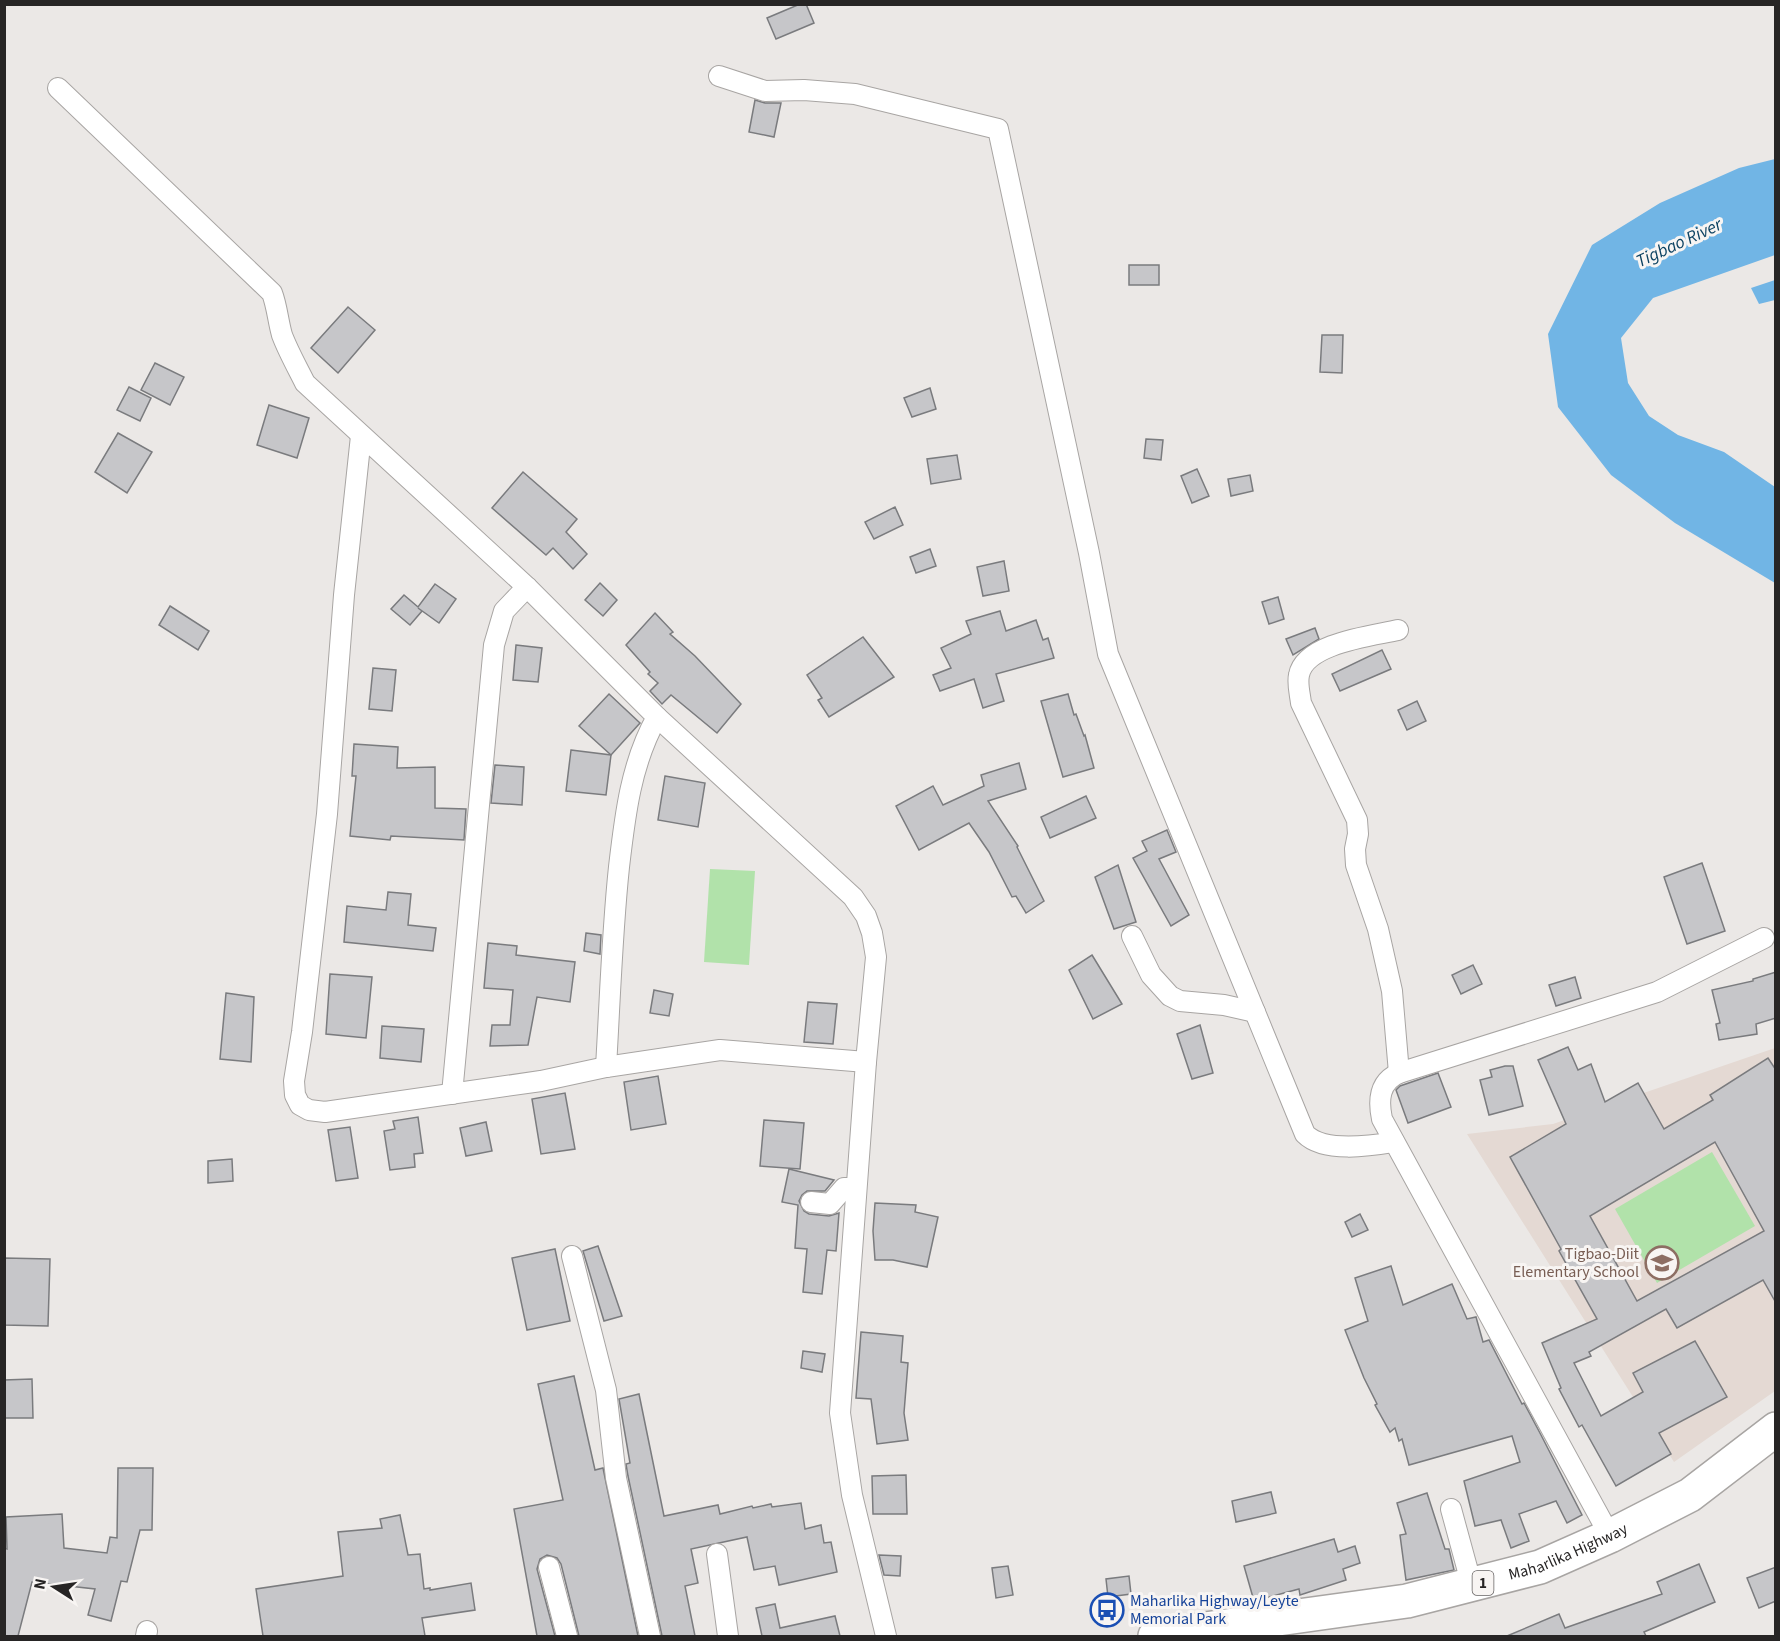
<svg xmlns="http://www.w3.org/2000/svg" width="1780" height="1641" viewBox="0 0 1780 1641" font-family="'Source Sans 3',sans-serif">
	<rect width="100%" height="100%" fill="#ebe8e6"/>
	<path fill="#e4d9d3" d="M1775 1048V1391L1674 1462 1467 1134 1553 1124Z"/>
	<g fill="#b1e2aa">
		<path d="M710 869 755 871 749 965 704 962Z"/>
		<path d="M1712 1152 1755 1226 1657 1283 1615 1209Z"/>
	</g>
	<g fill="#71b5e5">
		<path d="M1775 159V255L1653 298 1621 338 1628 383 1649 416 1678 435 1724 452 1775 487V583L1675 523 1611 475 1558 407 1548 334 1592 245 1660 203 1739 168Z"/>
		<path d="M1775 280V300L1759 304 1751 288Z"/>
	</g>
	<g fill="#c6c6c9" stroke="#7a7b7e" stroke-width="1.5" fill-rule="evenodd">
		<path d="M800 4H806L814 23 776 39 767 18Z"/>
		<path d="M755 100 765 103H781L774 137 749 132Z"/>
		<rect x="1129" y="265" width="30" height="20"/>
		<path d="M348 307 375 330 338 373 311 348Z"/>
		<path d="M1322 335H1343L1342 373 1320 372Z"/>
		<path d="M155 363 184 377 170 405 141 390Z"/>
		<path d="M129 387 151 398 140 421 117 410Z"/>
		<path d="M930 388 936 409 912 417 904 398Z"/>
		<path d="M269 405 309 418 297 458 257 445Z"/>
		<path d="M118 433 152 452 127 493 95 472Z"/>
		<path d="M1146 439 1163 440 1161 460 1144 458Z"/>
		<path d="M957 455 961 479 931 484 927 459Z"/>
		<path d="M1197 469 1209 496 1192 503 1181 476Z"/>
		<path d="M523 472 577 519 566 532 587 554 573 569 553 548 546 555 492 508Z"/>
		<path d="M1250 475 1253 491 1231 496 1228 479Z"/>
		<path d="M895 507 903 525 874 539 865 522Z"/>
		<path d="M930 549 936 566 916 573 910 557Z"/>
		<path d="M1004 561 1009 591 983 596 977 567Z"/>
		<path d="M600 583 617 600 603 616 585 600Z"/>
		<path d="M435 584 456 599 439 623 418 608 422 611 410 625 391 609 404 595 418 607Z"/>
		<path d="M1278 597 1284 619 1269 624 1262 602Z"/>
		<path d="M170 606 209 631 198 650 159 625Z"/>
		<path d="M1000 611 1006 631 1036 620 1043 640 1048 638 1054 658 996 674 1004 701 983 708 974 679 940 691 933 675 951 668 941 648 971 634 966 621Z"/>
		<path d="M655 613 673 632 670 634 695 656 741 704 717 733 671 695 662 704 650 691 658 683 648 674 650 672 626 645Z"/>
		<path d="M1315 628 1319 639 1293 655 1286 639Z"/>
		<path d="M863 637 894 677 829 717 818 700 822 698 807 675Z"/>
		<path d="M516 645 542 648 538 682 513 680Z"/>
		<path d="M1382 650 1391 669 1340 691 1332 674Z"/>
		<path d="M373 668 396 670 392 711 369 709Z"/>
		<path d="M609 694 640 723 611 755 579 726Z"/>
		<path d="M1068 694 1074 715 1076 714 1084 736 1085 735 1094 768 1063 777 1041 701Z"/>
		<path d="M1417 701 1426 721 1407 730 1398 710Z"/>
		<path d="M354 744 398 747 397 768 435 767V808L466 809 464 840 391 836 390 840 350 836 356 776H352Z"/>
		<path d="M571 750 611 755 606 795 566 791Z"/>
		<path d="M1019 763 1026 789 988 801 1018 846 1017 847 1044 901 1026 913 1016 896 1012 897 989 852 969 823 919 850 896 806 933 786 943 805 984 786 981 775Z"/>
		<path d="M495 765 524 767 522 805 491 803Z"/>
		<path d="M665 776 705 783 698 827 658 820Z"/>
		<path d="M1086 796 1096 818 1050 838 1041 817Z"/>
		<path d="M1167 830 1176 852 1159 859 1189 915 1171 926 1133 858 1147 851 1142 841Z"/>
		<path d="M1702 863 1725 931 1687 944 1664 877Z"/>
		<path d="M1118 865 1136 922 1114 929 1095 877Z"/>
		<path d="M388 892 411 894 408 925 436 928 433 951 344 942 347 906 386 910Z"/>
		<path d="M586 933 601 935 600 954 584 951Z"/>
		<path d="M488 943 517 946 516 955 575 962 570 1002 537 997 528 1045 490 1046 492 1025H510L513 990 484 988Z"/>
		<path d="M1092 955 1122 1004 1093 1019 1069 970Z"/>
		<path d="M1473 965 1482 984 1461 994 1452 975Z"/>
		<path d="M1776 972V1018L1756 1024 1757 1034 1719 1040 1716 1024 1720 1023 1712 990 1753 981V979Z"/>
		<path d="M330 974 372 977 366 1038 326 1034Z"/>
		<path d="M1575 977 1581 998 1556 1006 1549 985Z"/>
		<path d="M654 990 673 994 669 1016 650 1013Z"/>
		<path d="M226 993 254 997 251 1062 220 1059Z"/>
		<path d="M808 1002 837 1004 833 1044 804 1042Z"/>
		<path d="M1200 1025 1213 1073 1192 1079 1177 1034Z"/>
		<path d="M382 1026 424 1029 421 1062 380 1058Z"/>
		<path d="M1568 1047 1578 1070 1591 1064 1605 1102 1638 1083 1664 1129 1713 1100 1710 1095 1768 1058 1776 1070V1303L1763 1280 1677 1328 1666 1309 1589 1352 1591 1356 1574 1363 1601 1416 1643 1392 1633 1373 1695 1341 1727 1397 1659 1433 1671 1454 1616 1486 1582 1425 1579 1427 1559 1389 1561 1388 1542 1343 1597 1319 1559 1251 1561 1249 1510 1157 1566 1124 1538 1060ZM1715 1142 1764 1231 1637 1301 1590 1216Z"/>
		<path d="M1505 1066H1513L1523 1106 1489 1115 1480 1080 1492 1077 1490 1070Z"/>
		<path d="M1438 1073 1451 1107 1408 1123 1396 1090 1400 1086Z"/>
		<path d="M658 1076 666 1124 631 1130 624 1082Z"/>
		<path d="M565 1093 575 1149 541 1154 532 1099Z"/>
		<path d="M418 1117 423 1153 414 1154 415 1167 390 1170 384 1131 395 1129 393 1121Z"/>
		<path d="M764 1120 804 1123 800 1169 760 1166Z"/>
		<path d="M486 1122 492 1151 466 1156 460 1128Z"/>
		<path d="M350 1127 358 1178 336 1181 328 1130Z"/>
		<path d="M232 1159 233 1181 208 1183V1161Z"/>
		<path d="M789 1169 834 1180 825 1191H807L802 1195 799 1201 804 1211 809 1214 829 1216 839 1213 836 1251 827 1250 822 1294 803 1292 807 1249 795 1248 798 1205 782 1202Z"/>
		<path d="M875 1203 916 1205 915 1212 938 1217 927 1267 893 1260H875L873 1231Z"/>
		<path d="M1360 1214 1368 1230 1352 1237 1345 1222Z"/>
		<path d="M598 1246 622 1316 604 1321 583 1251Z"/>
		<path d="M555 1249 570 1321 527 1330 512 1258Z"/>
		<path d="M4 1258 50 1259 48 1326 4 1325Z"/>
		<path d="M1391 1266 1403 1305 1452 1284 1467 1319 1476 1317 1483 1342 1489 1340 1522 1404 1524 1403 1541 1435 1582 1515 1567 1523 1556 1501 1519 1514 1529 1541 1511 1548 1501 1520 1475 1526 1464 1481 1520 1462 1512 1436 1409 1465 1402 1439 1399 1441 1395 1428 1390 1432 1375 1405 1377 1404 1364 1378 1345 1330 1368 1321 1355 1278Z"/>
		<path d="M861 1332 903 1336 901 1362 908 1363 904 1413 908 1440 877 1444 871 1399 856 1398Z"/>
		<path d="M803 1351 825 1354 822 1372 801 1368Z"/>
		<path d="M574 1376 595 1470 603 1468 638 1636H579L561 1564 557 1558 547 1555 540 1559 537 1569 555 1636H537L514 1509 563 1500 538 1384Z"/>
		<path d="M32 1379 33 1418H4V1380Z"/>
		<path d="M639 1394 664 1516 718 1505 720 1514 752 1506 753 1508 771 1504 772 1507 801 1503 805 1529 821 1525 824 1543 831 1542 837 1572 779 1585 775 1566 754 1570 747 1537 691 1549 698 1583 685 1586 695 1636H662L628 1476 626 1464 630 1463 619 1399Z"/>
		<path d="M118 1468H153L152 1530H140L127 1582 121 1581 111 1621 88 1615 95 1589 32 1582 18 1636H4V1548L7 1549 6 1517 62 1514 64 1548 107 1553 110 1537 117 1538Z"/>
		<path d="M906 1475 907 1514H873L872 1476Z"/>
		<path d="M1271 1492 1276 1513 1236 1522 1232 1501Z"/>
		<path d="M1427 1493 1445 1549H1449L1454 1570 1406 1580 1400 1535 1406 1534 1397 1503Z"/>
		<path d="M400 1515 408 1555 420 1554 424 1589 430 1588V1590L471 1583 475 1610 422 1618 425 1636H263L256 1589 343 1576 338 1532 382 1528 380 1519Z"/>
		<path d="M1334 1539 1338 1552 1355 1546 1360 1563 1343 1569 1346 1580 1300 1595 1299 1589 1254 1601 1244 1566Z"/>
		<path d="M879 1555 901 1556 900 1576 884 1575Z"/>
		<path d="M1699 1564 1715 1602 1644 1632 1646 1636H1507L1559 1614 1565 1628 1662 1594 1657 1582Z"/>
		<path d="M1008 1566 1013 1595 996 1598 992 1568Z"/>
		<path d="M1776 1567V1601L1759 1608 1747 1578Z"/>
		<path d="M1129 1576 1131 1594 1108 1597 1106 1579Z"/>
		<path d="M775 1604 780 1628 835 1616 840 1636H762L756 1608Z"/>
	</g>
	<g fill="none" stroke-linecap="round" stroke-linejoin="round">
		<g stroke="#a8a5a3" stroke-width="22">
			<g id="minor">
				<path d="M719 76 765 91 804 90 855 94 998 129 1089 553 1108 654 1305 1134C1324 1153 1370 1146 1394 1142"/>
				<path d="M58 88 272 293C277 306 278 321 282 335 288 351 297 367 305 383L527 587 657 717C631 763 625 815 619 867 612 933 610 1000 606 1067"/>
				<path d="M361 436 344 595 327 814 302 1032 294 1081 295 1095 300 1105 309 1110 325 1112 541 1081 606 1067 720 1050 866 1062"/>
				<path d="M1398 630C1372 636 1305 643 1299 675 1297 684 1300 694 1301 703L1357 820 1358 834 1355 849 1356 865 1378 929 1392 991 1399 1073"/>
				<path d="M657 717 853 897 866 916 872 933 876 957 866 1062 840 1413 852 1495 886 1636"/>
				<path d="M1132 936 1151 975 1170 996 1180 1001 1224 1005 1255 1012"/>
				<path d="M452 1094 494 645 504 611 527 587"/>
				<path d="M811 1202 830 1204 844 1188H856"/>
				<path d="M572 1256 606 1390 616 1478 650 1636"/>
				<path d="M1451 1509 1472 1586"/>
				<path d="M1610 1536 1382 1119C1378 1100 1379 1082 1399 1073L1657 992 1764 938"/>
				<path d="M717 1554 728 1636"/>
				<path d="M549 1567 567 1636"/>
				<path d="M146 1636 147 1631"/>
			</g>
		</g>
		<g stroke="#a8a5a3" stroke-width="36">
			<g id="trunk">
				<path id="s1" d="M1155 1636 1407 1601 1540 1567 1610 1536 1690 1495 1776 1429"/>
			</g>
		</g>
		<use href="#minor" stroke="#fff" stroke-width="20"/>
		<use href="#trunk" stroke="#fff" stroke-width="33"/>
	</g>
	<defs>
		<g id="school-ring" transform="scale(1.725)"><circle r="9.5" fill="#f8f5f3" stroke="#8d6e63" stroke-width="1.5"/><path d="M0-5L7-2L0 1L-7-2ZM-4 1L0 2.5L4 1V4Q0 6-4 4Z" fill="#8d6e63"/></g>
		<g id="bus-ring" transform="scale(1.725)"><circle r="9.5" fill="#f8f5f3" stroke="#1a4fb4" stroke-width="1.5"/><path d="M-5-6H5V4H4V6H2V4H-2V6H-4V4H-5ZM-3.5-4V0h7V-4ZM-3.5 1.2v1.5H-2V1.2ZM2 1.2v1.5H3.5V1.2Z" fill="#1a4fb4"/></g>
	</defs>
	<g fill-rule="evenodd">
		<use href="#school-ring" x="1662" y="1263"/>
		<use href="#bus-ring" x="1107" y="1610"/>
	</g>
	<g text-anchor="middle" dominant-baseline="central" stroke-width="6" stroke-linejoin="round" paint-order="stroke">
		<rect fill="#f8f5f3" stroke="#666363" stroke-width="1.5" x="1472.5" y="1571" width="21" height="24" rx="4.5"/>
		<g font-size="15" font-weight="bold" fill="#272525">
			<text x="1483" y="1583">1</text>
		</g>
		<g font-size="16" fill="#785e54" stroke="#f8f5f3" text-anchor="end">
			<text x="1639" y="1254">Tigbao-Diit<tspan x="1639" dy="18">Elementary School</tspan></text>
		</g>
		<g font-size="16" fill="#272525" stroke="#f8f5f3">
			<text stroke="none"><textPath href="#s1" startOffset="423">Maharlika Highway</textPath></text>
		</g>
		<g font-size="16" fill="#164399" stroke="#f8f5f3" text-anchor="start">
			<text x="1130" y="1601">Maharlika Highway/Leyte<tspan x="1130" dy="18">Memorial Park</tspan></text>
		</g>
		<g font-size="18" font-style="italic" fill="#0c4262" stroke="#f8f5f3">
			<text transform="translate(1679 243) rotate(-25)">Tigbao River</text>
		</g>
	</g>
	<rect width="1780" height="1641" fill="none" stroke="#272525" stroke-width="12"/>
	<g transform="translate(54 1587) rotate(282)" stroke="#f8f5f3" stroke-width="4.5" paint-order="stroke">
	<path d="M0-4.5L10 22L0 15L-10 22Z" fill="#272525"/>
	<text y="-9" font-size="16" font-weight="bold" text-anchor="middle" fill="#272525">N</text>
	</g>
</svg>
